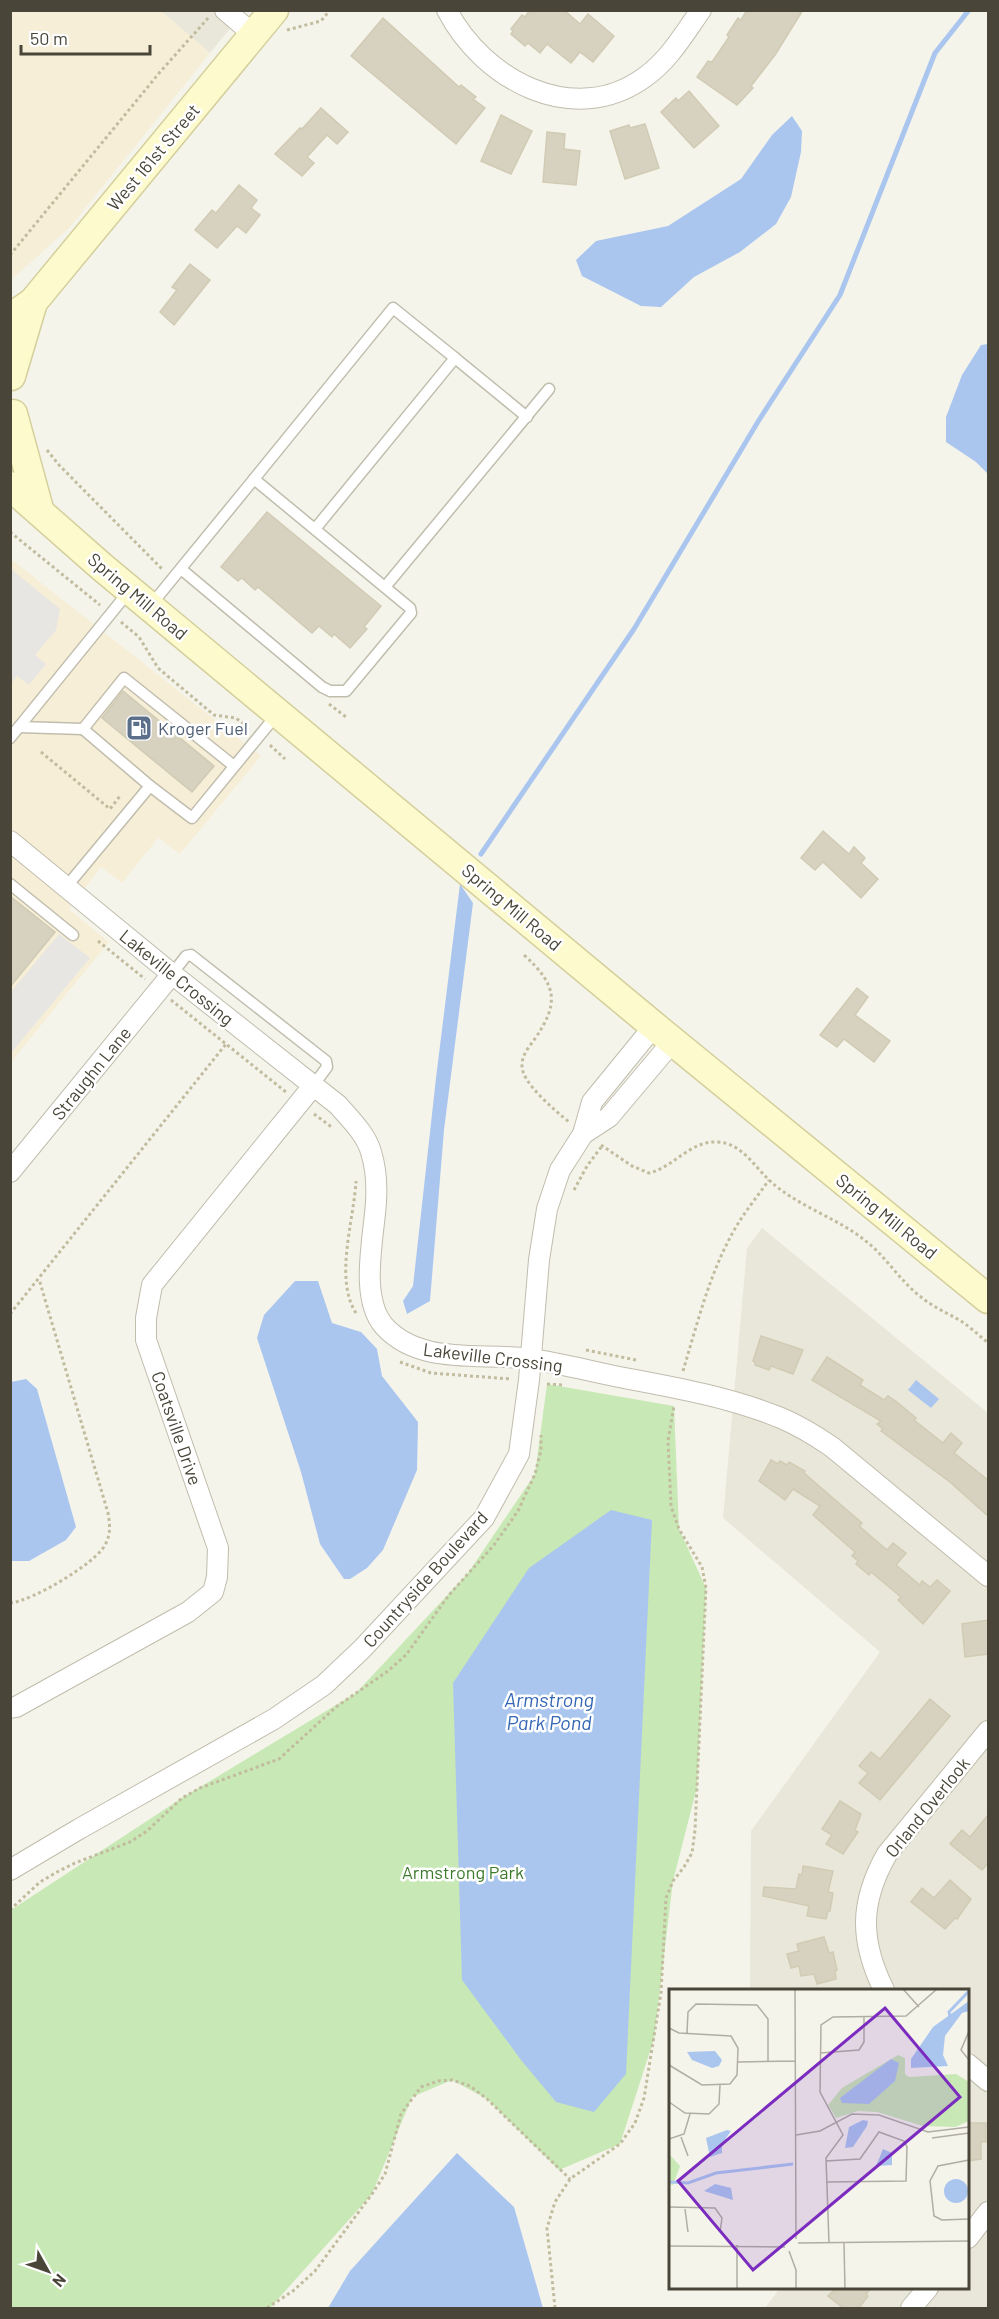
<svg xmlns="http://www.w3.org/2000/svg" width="999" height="2319" viewBox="0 0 999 2319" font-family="Barlow,sans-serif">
	<rect width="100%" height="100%" fill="#f5f4eb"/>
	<g fill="#e9e7d9">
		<path d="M161 11H244L210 53Z"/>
		<path d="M762 1228 988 1413V2308H765L780 2288H968V1990H750L751 1831 880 1652 723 1518 747 1248Z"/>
	</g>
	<g fill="#f6eed7">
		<path d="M11 10 161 11 210 53 70 227 11 280Z"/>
		<path d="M11 559 261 756 180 854 158 838 122 883 101 867 69 909 109 942 11 1062Z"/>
	</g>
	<path fill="#c8e8b5" d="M547 1384 674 1406 679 1529 706 1588 697 1787 673 1881 654 2039 620 2144 559 2170 487 2099 452 2080 412 2097 372 2194 270 2308H11V1910L182 1798 356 1693 468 1573 535 1474Z"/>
	<g fill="#e7e6e2">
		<path d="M11 569 60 609 56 630 35 655 46 664 29 685 17 676 11 684Z"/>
		<path d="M59 934 90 958 11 1053V992Z"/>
	</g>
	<g fill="#aac6ef">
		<path d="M792 116 802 131 801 152 791 197 776 224 740 252 694 277 661 307 641 306 582 276 576 260 596 241 668 226 741 179 772 135Z"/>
		<path d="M988 344V474L976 462 946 442V417L962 375 981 345Z"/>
		<path d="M460 884 473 903 444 1130 430 1301 407 1314 403 1301 413 1286 436 1078Z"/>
		<path d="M295 1281H318L332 1323 361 1332 377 1349 382 1376 418 1422 417 1470 383 1550 367 1568 350 1579H344L320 1544 301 1472 257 1338 264 1315Z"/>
		<path d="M26 1379 37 1389 76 1527 66 1540 29 1561H11V1382Z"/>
		<path d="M916 1380 939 1399 931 1408 908 1390Z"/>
		<path d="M611 1510 652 1520 626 2074 594 2112 556 2102 521 2060 462 1980 453 1683 529 1568Z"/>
		<path d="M457 2153 514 2207 543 2308H328L350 2271Z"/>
	</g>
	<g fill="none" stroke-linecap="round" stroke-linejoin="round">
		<path stroke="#aac6ef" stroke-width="5" d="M481 854 634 629 759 420 840 295 935 53 969 10"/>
	</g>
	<g fill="#d7d2c0" stroke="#d1cbb4" stroke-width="1.5">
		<path d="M530 10H564L580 24 588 14 614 36 593 62 580 52 571 63 547 44 540 53 528 43 525 46 511 34 513 31 511 29 522 15 525 17Z"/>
		<path d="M747 10H803L775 55 751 86 753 88 737 105 697 77 708 61 712 62 729 37 727 35 738 18 741 20Z"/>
		<path d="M383 18 459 87 461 85 476 97 473 99 485 108 456 144 351 56Z"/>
		<path d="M689 91 719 126 694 148 661 112 676 98 678 101Z"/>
		<path d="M321 108 348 132 337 144 327 135 307 157 314 163 302 176 275 154 300 128 302 129Z"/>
		<path d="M501 115 532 131 511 174 481 161Z"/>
		<path d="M645 124 659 168 625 179 610 131 629 125 630 128Z"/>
		<path d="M547 132 565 134 564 149 580 151 576 185 543 182Z"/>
		<path d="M239 185 257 200 251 208 260 215 246 233 237 226 217 248 195 230 212 210 216 213Z"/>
		<path d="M190 264 210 280 174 325 160 312 177 290 172 287Z"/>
		<path d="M267 512 381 606 364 627 367 629 350 648 334 634 332 637 319 626 312 633 258 587 255 590 242 578 238 581 221 567Z"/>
		<path d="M123 691 214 766 192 792 102 718Z"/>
		<path d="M823 831 849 854 854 847 865 858 861 863 878 879 861 898 823 862 815 870 801 858Z"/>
		<path d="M10 896 55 932 10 987Z"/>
		<path d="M857 988 868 997 855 1015 890 1041 874 1062 844 1039 837 1047 820 1035Z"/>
		<path d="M761 1336 803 1350 793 1374 771 1366 769 1370 755 1365V1362L753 1361Z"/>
		<path d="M827 1357 863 1380 860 1385 884 1400 888 1396 897 1402 916 1418 914 1420 943 1443 951 1433 962 1443 954 1453 988 1480V1516L950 1482 881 1431 883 1429 877 1424 881 1421 812 1380Z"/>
		<path d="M771 1460 778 1464 780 1461 787 1465 789 1462 805 1471 804 1473 862 1523 859 1526 887 1550 893 1543 906 1553 896 1565 920 1585 922 1581 930 1587 937 1580 950 1591 923 1624 898 1600 901 1597 871 1572 869 1575 856 1564 858 1561 852 1556 855 1552 813 1515 820 1506 793 1489 785 1500 759 1481Z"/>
		<path d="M988 1620V1654L965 1657 962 1624Z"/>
		<path d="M930 1699 950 1716 880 1800 859 1783 868 1773 859 1766 871 1752 880 1759Z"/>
		<path d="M840 1801 861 1814 855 1830 858 1832 843 1854 826 1844 832 1835 822 1829Z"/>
		<path d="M988 1815V1863L982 1870 950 1844 962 1830 970 1837Z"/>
		<path d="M803 1866 833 1871 828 1892 833 1893 830 1911H828L826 1919 807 1916 809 1906 763 1896 764 1887 796 1889 799 1874 802 1875Z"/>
		<path d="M950 1880 971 1899 957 1919 955 1918 945 1929 911 1902 922 1888 934 1898Z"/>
		<path d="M824 1937 829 1953 833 1952 837 1970 835 1971 836 1979 817 1984 814 1974 801 1976 799 1966 791 1968 787 1954 799 1951 797 1944Z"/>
		<path d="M968 2123H986V2142H981V2159L968 2161Z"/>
		<path d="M836 2288H871L866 2294 868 2296 859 2308H843L828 2296Z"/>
	</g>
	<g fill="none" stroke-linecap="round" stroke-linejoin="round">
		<g stroke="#c1bdad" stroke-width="13">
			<g id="lane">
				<path d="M254 479 393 308 455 358"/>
				<path d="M315 529 455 358 527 417"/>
				<path d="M385 587 549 389"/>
				<path d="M151 605 254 479 410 608 411 613 346 691H330L322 687 181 569"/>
				<path d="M19 727 83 729"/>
				<path d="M10 738 130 590"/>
				<path d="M234 766 124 678 83 729 150 786 192 818 278 713"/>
				<path d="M10 884 73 935"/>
				<path d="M67 886 150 786"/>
				<path d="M172 974 186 956 191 955 326 1061 327 1067 313 1086"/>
			</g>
		</g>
		<g stroke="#c1bdad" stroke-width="22">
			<g id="street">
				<path d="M225 10 254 35"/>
				<path d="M447 10C483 80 574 129 645 77 669 60 684 34 701 10"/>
				<path d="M10 841 172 974 338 1105C350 1119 366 1134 371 1152 376 1168 377 1186 376 1202 374 1237 359 1297 384 1326 420 1366 481 1352 530 1359 559 1363 589 1371 619 1377 673 1387 730 1397 781 1418 800 1426 816 1436 832 1447L988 1576"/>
				<path d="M583 1134 609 1117 673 1041"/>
				<path d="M10 1172 172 974"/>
				<path d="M10 1708 16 1707 188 1612 213 1592 217 1577 218 1548 146 1340V1318L152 1285 313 1086"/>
				<path d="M10 1870 79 1829 274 1719 324 1685 362 1649 484 1518 519 1454 529 1380 539 1260 547 1209 560 1170 583 1134 592 1102 654 1026"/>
				<path d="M884 1990C860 1941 859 1903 887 1854L988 1731"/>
				<path d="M968 2064 988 2081"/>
				<path d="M968 2238 988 2212"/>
				<path d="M911 2308 928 2288"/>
			</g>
		</g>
		<g stroke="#d4cf9b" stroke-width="31">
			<g id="secondary">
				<path d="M10 318 33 302 274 10"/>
				<path d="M11 376 33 302"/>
				<path d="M13 414 39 509"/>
				<path d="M10 486 102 567 654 1026 988 1299"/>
			</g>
		</g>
		<g stroke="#c2bc9f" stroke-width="3" stroke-dasharray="3 3" stroke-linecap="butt">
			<path d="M287 30 321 21 330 10"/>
			<path d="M10 255 160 72 209 17"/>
			<path d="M47 450 59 465 163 570"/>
			<path d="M10 532 100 605"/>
			<path d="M121 622 139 637 158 668 214 715 236 718 248 728"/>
			<path d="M329 704 346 717"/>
			<path d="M270 745 285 759"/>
			<path d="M41 752 110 809 120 796"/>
			<path d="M98 941 145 979"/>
			<path d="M524 955C557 985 560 1003 534 1040 529 1047 522 1055 522 1065 521 1083 556 1111 569 1122"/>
			<path d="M171 1000 286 1092"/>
			<path d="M314 1114 333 1128"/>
			<path d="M601 1145 632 1166 649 1173C674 1167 691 1140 718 1142 740 1143 753 1164 767 1178 795 1206 837 1217 867 1242 887 1258 900 1281 921 1297 934 1308 950 1314 964 1323 972 1329 980 1336 988 1343"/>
			<path d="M574 1190 587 1166 602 1146"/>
			<path d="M356 1313C334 1279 354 1220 356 1181"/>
			<path d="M10 1314 226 1044"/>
			<path d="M586 1350 636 1360"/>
			<path d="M400 1362 431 1373 511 1379"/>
			<path d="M683 1371C698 1321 711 1267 739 1222 748 1208 759 1194 769 1180"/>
			<path d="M547 1384 563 1385"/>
			<path d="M10 1603C32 1601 95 1564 105 1545 111 1534 110 1525 108 1513L39 1279"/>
			<path d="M10 1910 40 1882 57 1872 75 1863 130 1842 147 1831 182 1798 200 1788 279 1759 336 1707 388 1671 406 1655 449 1595 494 1545 518 1511 535 1474 541 1450V1435"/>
			<path d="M267 2308 293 2291 315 2271 372 2194 385 2174 401 2114 421 2087 438 2081 452 2080 470 2086 487 2099 570 2179"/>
			<path d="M555 2308 547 2228 555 2202 570 2179 620 2144 635 2123 644 2098 661 1993 666 1898 673 1881 684 1867 692 1853 695 1830 706 1588 702 1567 679 1529 671 1506 668 1441 674 1406"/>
		</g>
		<use href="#lane" stroke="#fff" stroke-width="10"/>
		<use href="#street" stroke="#fff" stroke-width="20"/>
		<use href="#secondary" stroke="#fdfacd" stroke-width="28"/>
	</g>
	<defs>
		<g id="fuel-square" transform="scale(1.35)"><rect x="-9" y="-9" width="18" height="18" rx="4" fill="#5c6f8a" stroke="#fff"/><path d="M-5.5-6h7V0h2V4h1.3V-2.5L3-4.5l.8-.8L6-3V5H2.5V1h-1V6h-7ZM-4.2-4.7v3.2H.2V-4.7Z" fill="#fff"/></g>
	</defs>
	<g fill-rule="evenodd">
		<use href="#fuel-square" x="139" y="728"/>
	</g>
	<g text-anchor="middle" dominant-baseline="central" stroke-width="5" stroke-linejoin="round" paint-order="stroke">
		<g font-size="18" fill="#494639" stroke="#fff">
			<text transform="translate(153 157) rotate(-50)">West 161st Street</text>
			<text transform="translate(138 596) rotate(40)">Spring Mill Road</text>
			<text transform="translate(512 907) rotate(40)">Spring Mill Road</text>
			<text transform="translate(177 977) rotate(39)">Lakeville Crossing</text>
			<text transform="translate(91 1073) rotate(-51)">Straughn Lane</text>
			<text transform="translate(887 1216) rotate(39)">Spring Mill Road</text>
			<text transform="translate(493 1357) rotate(7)">Lakeville Crossing</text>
			<text transform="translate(177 1428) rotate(71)">Coatsville Drive</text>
			<text transform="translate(425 1579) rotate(-48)">Countryside Boulevard</text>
			<text transform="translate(927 1807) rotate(-51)">Orland Overlook</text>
		</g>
		<g font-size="18" fill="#4e5e75" stroke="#fff" text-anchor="start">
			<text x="158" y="728">Kroger Fuel</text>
		</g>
		<g font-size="18" fill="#3c7b2c" stroke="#fff">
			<text x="463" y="1872">Armstrong Park</text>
		</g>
		<g font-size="20" font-style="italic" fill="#3366b4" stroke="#fff">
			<text x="549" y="1699">Armstrong<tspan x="549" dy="23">Park Pond</tspan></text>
		</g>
	</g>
	<g transform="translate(669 1989)">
		<rect width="300" height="300" fill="#f5f4eb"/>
		<path d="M229 66 236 69V85L240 88 287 85 300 93V132L286 138 254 137 208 123 189 122 167 129 159 116 173 99ZM0 165 11 177 4 196 0 195Z" fill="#c8e8b5"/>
		<path d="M300 12V22L293 24 276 47 274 66 279 77 242 79V70L264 38ZM46 62 53 71 50 77 43 79 23 71 18 63ZM222 70 230 74 226 92 200 115 173 114 171 109ZM194 131 199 132 198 137 184 158 176 159 180 138ZM58 141 62 142 53 155V164L41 168 37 149ZM214 160 223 164V176L207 177ZM275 202a12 12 0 1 1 24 0a12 12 0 1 1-24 0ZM46 195 62 199 64 211 35 202Z" fill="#aac6ef"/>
		<path fill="none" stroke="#aac6ef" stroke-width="3" d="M281 28 280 23 300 2M0 193 19 194 47 184 124 175"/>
		<path fill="none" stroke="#b0aea4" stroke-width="1.5" d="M126 0 127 250M234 0 250 18M0 39 10 44 62 47 69 59 68 86 61 95 33 96 0 76M300 42 292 61 300 71M18 44 19 23 27 15 88 16 99 30V73M151 64 190 61 195 53V28M69 73 126 72M0 113 16 124 40 125 50 115 51 96M127 146 151 142 183 125 210 126 259 143 300 138M12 148 19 167M263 149 300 144M0 150 15 145 21 125M300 171 269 177 261 192 265 227 273 231 300 230M157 172 191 170 210 143 235 152 238 158 237 192 158 193M0 218 46 219 53 229 51 243M16 220 19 243M129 254 300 252M160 254 157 169 174 146 151 103 152 36 164 28 237 27 268 0M175 254 176 300M68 256V300M0 257 116 258M120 262 127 281V300"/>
		<path fill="#7b2cbf" fill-opacity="0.15" stroke="#7b2cbf" stroke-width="3" d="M216 19 291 108 84 281 9 192Z"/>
		<rect width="300" height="300" fill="none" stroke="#494639" stroke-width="3"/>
	</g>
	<rect width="999" height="2319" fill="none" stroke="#494639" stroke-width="24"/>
	<g transform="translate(48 2271) rotate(130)" stroke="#ffffff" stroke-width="4.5" paint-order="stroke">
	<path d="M0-4.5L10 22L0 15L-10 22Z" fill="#494639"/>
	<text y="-9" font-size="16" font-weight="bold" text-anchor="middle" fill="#494639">N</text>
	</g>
	<path d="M21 45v9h129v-9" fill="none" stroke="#494639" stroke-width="3"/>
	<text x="30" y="45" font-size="18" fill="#494639" stroke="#ffffff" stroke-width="4.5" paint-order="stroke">50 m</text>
</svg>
